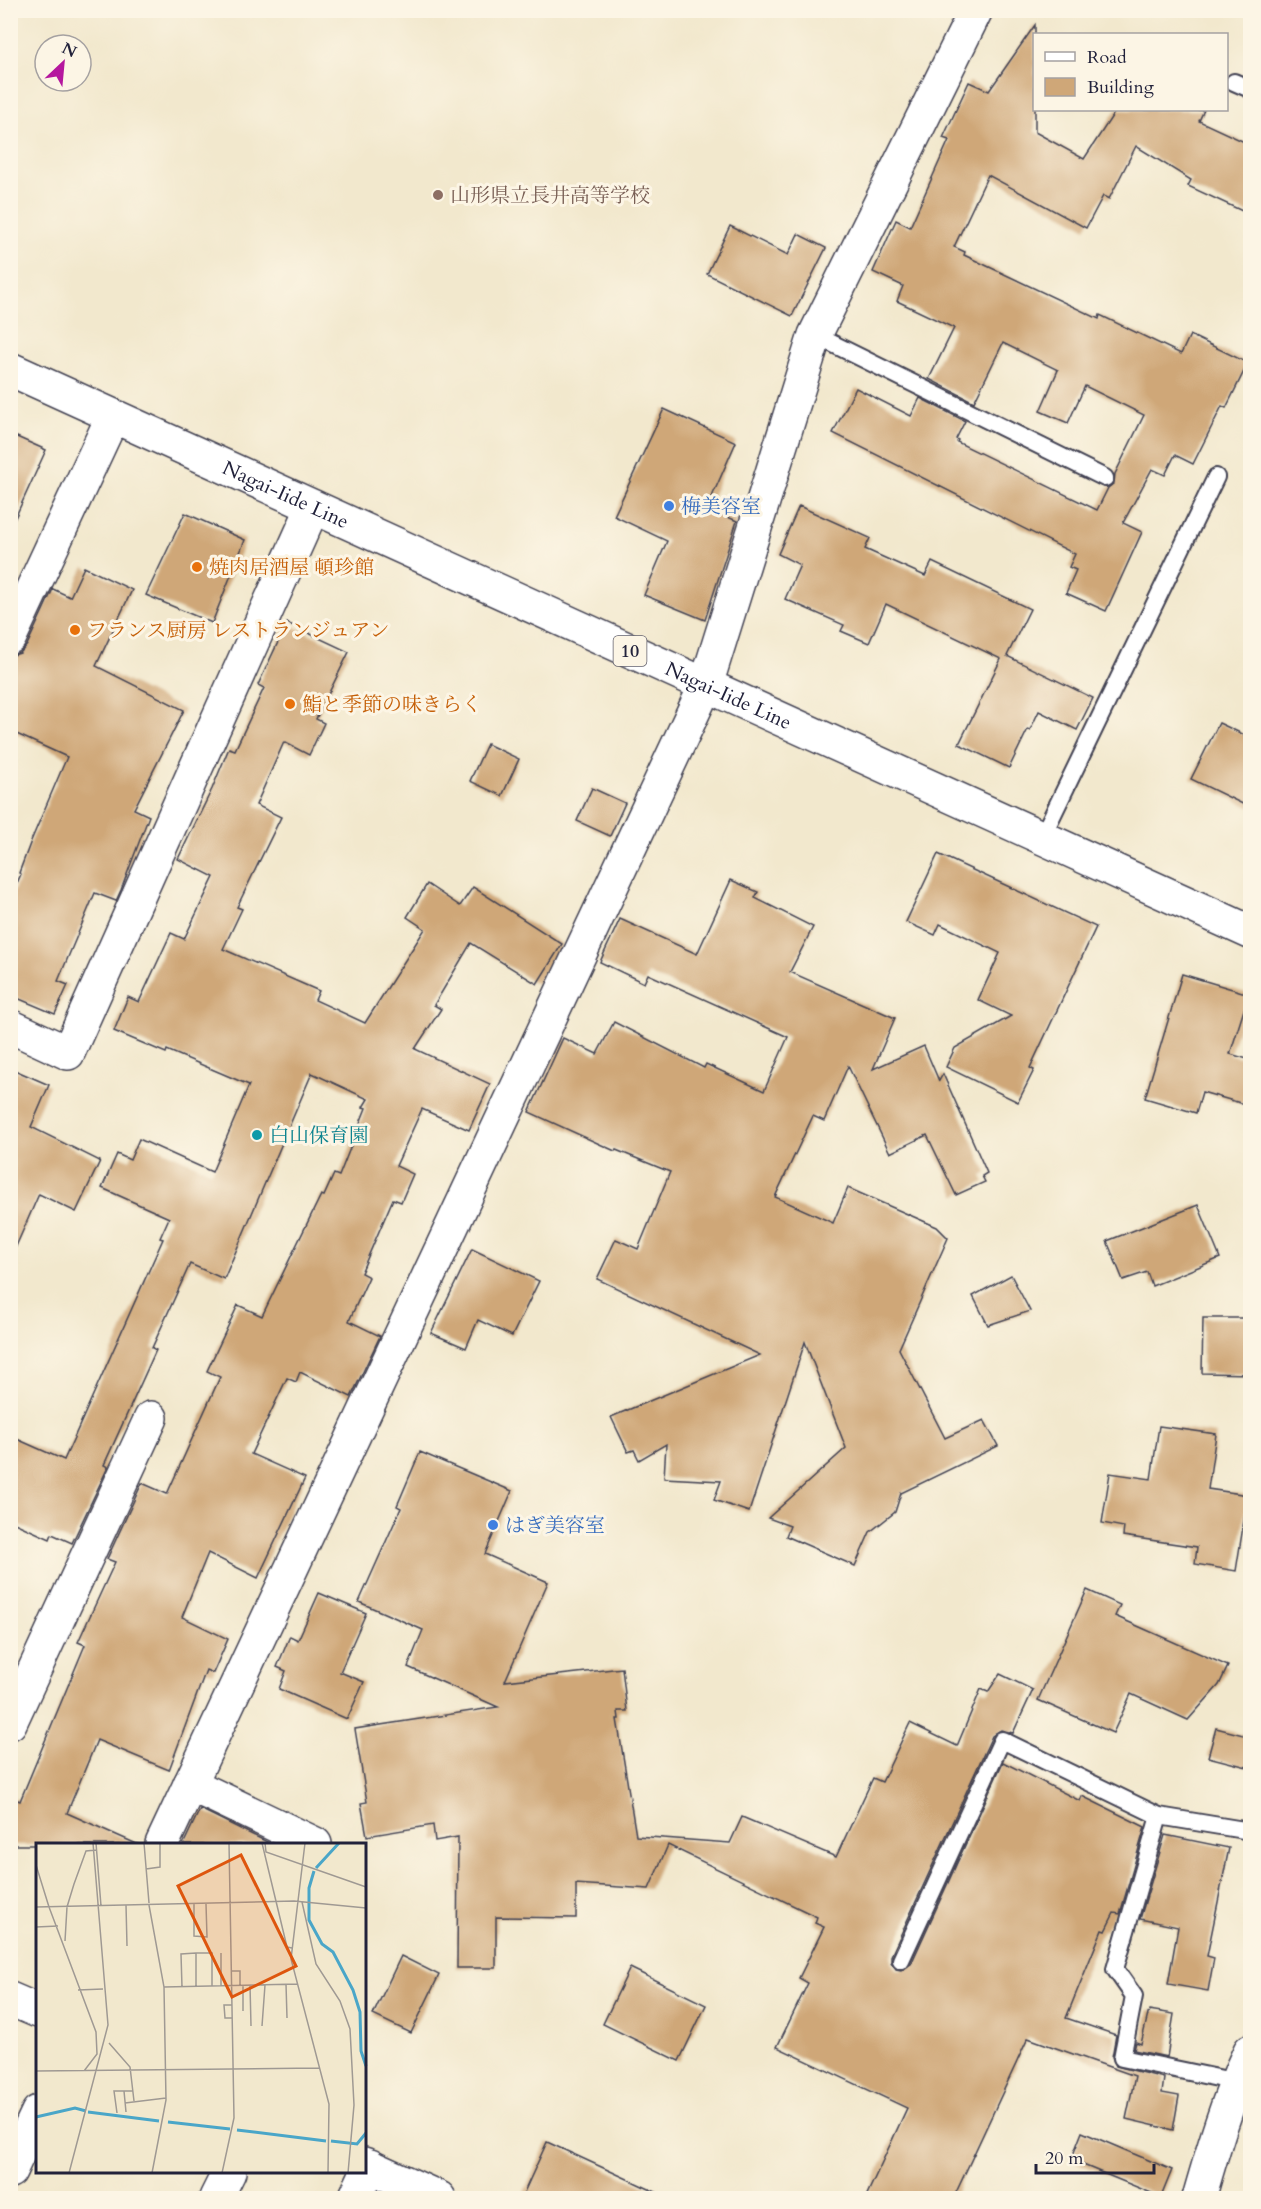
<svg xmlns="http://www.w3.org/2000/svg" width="1261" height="2209" viewBox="0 0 1261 2209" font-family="Cardo,'Noto Serif JP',serif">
	<rect width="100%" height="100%" fill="#fcf5e5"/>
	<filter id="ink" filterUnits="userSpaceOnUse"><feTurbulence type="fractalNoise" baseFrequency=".0167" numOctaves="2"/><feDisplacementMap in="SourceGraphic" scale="12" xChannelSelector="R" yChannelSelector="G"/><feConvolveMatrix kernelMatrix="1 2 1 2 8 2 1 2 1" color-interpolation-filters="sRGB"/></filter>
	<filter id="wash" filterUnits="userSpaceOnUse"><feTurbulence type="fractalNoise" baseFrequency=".008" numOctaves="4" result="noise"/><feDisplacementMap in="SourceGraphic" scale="24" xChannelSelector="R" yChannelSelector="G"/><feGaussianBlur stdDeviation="1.35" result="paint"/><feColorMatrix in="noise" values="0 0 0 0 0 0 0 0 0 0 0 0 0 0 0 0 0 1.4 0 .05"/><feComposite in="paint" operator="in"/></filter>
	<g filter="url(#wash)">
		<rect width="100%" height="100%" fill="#f2e8cd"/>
		<g id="blocks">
			<g fill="#cfa778">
				<path d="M1035 25V132L1084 159 1116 110H1204L1199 121 1251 145V215L1188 186 1191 180 1136 146 1109 199 1103 196 1086 228 988 175 954 247 965 252 964 255 1099 319 1100 315 1181 354 1190 335 1248 363 1226 408 1222 406 1193 464 1175 455 1165 475 1152 469 1123 523 1142 532 1106 611 1066 593 1076 570 1069 567 1075 554 833 433 856 388 911 416 920 398 965 421 956 439 958 440 957 442 1097 510 1108 488 1114 483 1115 474 1144 415 1085 386 1068 423 1040 411 1058 370 1003 343 974 402 929 379 954 328 897 301 903 286 873 272 896 220 910 227 949 140 943 138 969 82 989 91Z"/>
				<path d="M730 226 788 255 798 234 826 248 792 316 707 274Z"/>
				<path d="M664 409 736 442 711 499 720 503 716 512 737 521 705 620 644 595 667 541 614 516Z"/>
				<path d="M10 434 46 450 10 529Z"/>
				<path d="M799 506 870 538 865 549 925 576 932 562 1030 609 1007 656 1093 698 1077 730 1039 711 1030 730 1028 729 1009 768 959 744 1001 659 886 604 869 643 841 631 844 625 785 599 800 565 778 554Z"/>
				<path d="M185 513 245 540 212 623 146 595Z"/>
				<path d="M84 567 132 590 96 666 184 710 134 809 149 816 121 890 116 901 95 893 58 981 68 985 55 1014 10 995V899L21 874 19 873 31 841 67 757 10 731V656L20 653 27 645 53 589 70 597Z"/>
				<path d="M287 623 349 652 316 719 324 723 309 755 284 742 256 805 281 817 237 907 242 909 223 949 319 991 315 1000 365 1023 425 929 407 917 427 884 460 906 473 887 562 944 537 984 471 943 434 1005 441 1009 415 1049 490 1084 469 1130 422 1109 396 1166 413 1174 401 1202 393 1199 361 1273 369 1277 349 1321 380 1336 351 1397 300 1372 296 1382 287 1378 251 1454 305 1478 258 1578 208 1553 182 1617 228 1639 213 1673 206 1670 169 1770 97 1740 67 1813 139 1845H10V1797L20 1801 85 1645 78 1642 115 1562 107 1559 142 1483 167 1494 220 1377 207 1371 238 1305 262 1316 321 1195 324 1196 334 1174 339 1176 366 1108 363 1107 368 1099 312 1073 224 1279 190 1264 152 1348 156 1350 104 1465 108 1467 72 1543 52 1534 50 1539 10 1521V1436L64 1460 163 1239 160 1238 169 1218 102 1188 117 1154 130 1160 139 1139 212 1172 249 1085 167 1050 166 1053 114 1031 128 997 139 1002 171 933 184 939 214 877 178 859 212 789 229 748 235 750 264 688 258 685Z"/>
				<path d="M1219 723 1251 738V808L1191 779Z"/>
				<path d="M487 744 519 759 502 796 470 781Z"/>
				<path d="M592 788 625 803 610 836 577 821Z"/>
				<path d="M938 854 1096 927 1030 1068 1034 1070 1018 1102 946 1067 955 1048 1011 1016 978 1000 1000 953 940 924 935 935 906 922Z"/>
				<path d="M731 880 758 892 755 898 813 927 790 972 895 1018 873 1069 924 1046 939 1081 943 1074 987 1173 982 1176 985 1182 956 1195 927 1135 890 1153 848 1066 824 1121 813 1116 775 1197 833 1223 848 1188 937 1227 948 1238 899 1349 945 1438 984 1420 998 1446 901 1493 895 1512 870 1532 855 1566 786 1536 790 1526 768 1518 846 1448 805 1342 749 1512 714 1500 721 1481 664 1478 666 1444 639 1460 634 1450 628 1452 611 1417 760 1355 597 1279 616 1239 638 1249 670 1172 616 1150 615 1151 529 1112 563 1038 597 1054 614 1022 704 1068 706 1064 764 1091 788 1037 648 974 644 983 600 962 620 919 697 954Z"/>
				<path d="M1182 974 1249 994 1230 1054 1251 1060V1106L1202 1092 1196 1113 1145 1098Z"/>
				<path d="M10 1068 49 1085 31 1127 100 1161 76 1212 39 1194 10 1260Z"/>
				<path d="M1198 1205 1220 1258 1152 1286 1147 1272 1123 1280 1107 1241Z"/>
				<path d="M472 1249 539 1281 512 1336 478 1320 466 1348 431 1333Z"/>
				<path d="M1011 1275 1030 1311 988 1325 973 1296Z"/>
				<path d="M1203 1318H1251V1374L1202 1373Z"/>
				<path d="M1159 1426 1216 1434 1208 1489 1248 1495 1236 1571 1195 1564 1197 1547 1123 1536 1124 1527 1102 1523 1110 1473 1151 1479Z"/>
				<path d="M420 1452 512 1491 485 1554 548 1582 505 1681 622 1668 627 1711H618L619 1719H617L636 1836 730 1843 742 1817 836 1857 873 1778 882 1782 910 1723 957 1746 981 1689 988 1692 1000 1674 1033 1690 1013 1733 1001 1730 992 1736 891 1956V1962L896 1969 901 1970 911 1964 1003 1762 1080 1801 1082 1796 1145 1827 1120 1914 1114 1913 1105 1931 1102 1930 1066 2018 1116 2035 1112 2057 1116 2066 1164 2078 1162 2093 1179 2096 1173 2130 1126 2119 1135 2076 1028 2038 953 2199H865L907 2108 777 2047 808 1983 799 1978 824 1927 815 1923 817 1917 668 1845 649 1889 576 1884V1918L496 1917V1968H457L458 1837 435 1841 433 1825 367 1836 361 1803 367 1802 355 1729 498 1707 408 1667 423 1630 359 1602 401 1508 397 1506Z"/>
				<path d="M1087 1590 1120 1605 1115 1616 1228 1666 1219 1685 1188 1720 1131 1694 1113 1733 1038 1700Z"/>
				<path d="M319 1593 366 1613 340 1672 364 1682 347 1719 279 1689 286 1671 277 1667 290 1636 298 1640Z"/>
				<path d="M1216 1728 1251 1737V1768L1208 1757Z"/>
				<path d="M200 1809 273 1845H183Z"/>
				<path d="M1165 1835 1229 1848 1207 1956 1214 1958 1208 1991 1168 1984 1178 1927 1140 1919Z"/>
				<path d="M401 1956 439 1975 411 2033 373 2015Z"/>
				<path d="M630 1968 706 2005 679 2061 603 2024Z"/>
				<path d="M1149 2010 1174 2014 1167 2057 1134 2050 1136 2042 1141 2044Z"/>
				<path d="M1082 2132 1172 2170 1161 2197 1071 2160Z"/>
				<path d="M547 2142 671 2199H521Z"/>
			</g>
		</g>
	</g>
	<g filter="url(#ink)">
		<use href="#blocks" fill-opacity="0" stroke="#414051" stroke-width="1.5"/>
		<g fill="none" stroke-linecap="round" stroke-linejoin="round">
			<g stroke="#414051" stroke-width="20">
				<g id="service">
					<path d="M1234 82 1250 89"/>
					<path d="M815 335 1105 478"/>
					<path d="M1042 837 1216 477"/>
					<path d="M1159 1816 1115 1969 1134 1996 1122 2058 1237 2082"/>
					<path d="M901 1960 1002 1740 1159 1816 1250 1831"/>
				</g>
			</g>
			<g stroke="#414051" stroke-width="36">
				<g id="minor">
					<path d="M10 637 113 416"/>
					<path d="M10 1026 68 1053 313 507"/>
					<path d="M10 1723 151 1418"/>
					<path d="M190 1784 315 1844"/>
					<path d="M162 1844 706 685 815 335 976 10"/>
					<path d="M10 1999 38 2011"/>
					<path d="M364 2164 439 2198"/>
					<path d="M10 2171 38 2112"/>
					<path d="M216 2198 229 2172"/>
					<path d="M355 2198 370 2166"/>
				</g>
			</g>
			<g stroke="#414051" stroke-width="36">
				<g id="primary">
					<path id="s1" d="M10 369 1250 932"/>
				</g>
			</g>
			<g stroke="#414051" stroke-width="36">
				<path id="trunk" d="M1199 2198C1213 2149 1228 2098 1250 2051"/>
			</g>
			<use href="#service" stroke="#fff" stroke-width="16"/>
			<use href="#minor" stroke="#fff" stroke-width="33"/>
			<use href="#primary" stroke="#fff" stroke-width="33"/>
			<use href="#trunk" stroke="#fff" stroke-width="33"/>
		</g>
	</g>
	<circle fill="#8d6e63" stroke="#fcf5e5" stroke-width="2" cx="438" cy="195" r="6"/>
	<g fill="#3f7fe0" stroke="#fcf5e5" stroke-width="2">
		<circle cx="669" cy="506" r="6"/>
		<circle cx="493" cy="1525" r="6"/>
	</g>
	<g fill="#e8710a" stroke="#fcf5e5" stroke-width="2">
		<circle cx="197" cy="567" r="6"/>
		<circle cx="75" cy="630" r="6"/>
		<circle cx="290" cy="704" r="6"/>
	</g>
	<circle fill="#0f9aa8" stroke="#fcf5e5" stroke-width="2" cx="257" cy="1135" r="6"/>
	<g text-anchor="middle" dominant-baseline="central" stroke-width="6" stroke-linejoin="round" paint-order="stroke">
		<rect fill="#fcf5e5" stroke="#63616e" stroke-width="1.5" x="613.5" y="636" width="33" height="30" rx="4.5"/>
		<g font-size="18" font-weight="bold" fill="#22223b">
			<text x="630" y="651">10</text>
		</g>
		<g font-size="20" fill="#785e54" stroke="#fcf5e5" text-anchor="start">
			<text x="450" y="195">山形県立長井高等学校</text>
		</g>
		<g font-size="20" fill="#22223b" stroke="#fcf5e5">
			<text stroke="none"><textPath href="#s1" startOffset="303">Nagai-Iide Line</textPath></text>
			<text stroke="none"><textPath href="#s1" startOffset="789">Nagai-Iide Line</textPath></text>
		</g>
		<g font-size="20" fill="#366cbe" stroke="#fcf5e5" text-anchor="start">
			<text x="681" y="506">梅美容室</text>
			<text x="505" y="1525">はぎ美容室</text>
		</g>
		<g font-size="20" fill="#c56008" stroke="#fcf5e5" text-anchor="start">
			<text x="209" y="567">焼肉居酒屋 頓珍館</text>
			<text x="87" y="630">フランス厨房 レストランジュアン</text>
			<text x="302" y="704">鮨と季節の味きらく</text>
		</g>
		<g font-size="20" fill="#0d838f" stroke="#fcf5e5" text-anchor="start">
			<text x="269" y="1135">白山保育園</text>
		</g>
	</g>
	<g transform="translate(36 1843)">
		<rect width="330" height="330" fill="#f2e8cd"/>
		<path fill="none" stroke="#4aa6c8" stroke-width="3" d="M280 25 303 0M278 28 273 45V77L286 101 297 109 317 147 324 169 325 208 330 223M52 269 123 278M0 274 39 265 50 268M132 279 194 286M201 287 290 298M295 298 321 301 330 290"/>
		<path fill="none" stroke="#9f9993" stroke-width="1.5" d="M60 0 65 63M108 0 113 60M226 0 251 104 256 105M229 0 230 9 330 44M269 0 255 116 293 261 292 330M0 22 13 64M110 26 124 24V0M266 59 280 121 304 158 314 186 318 262 312 330M158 61V93L171 94 170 61M90 62 91 103M113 62 128 144 130 257 116 330M0 64 258 58 330 65M13 64 60 189 61 211 48 228M0 84 22 83M29 98 31 64 38 41 50 8 60 7M160 110V143M185 110V143M195 128H204V142M250 141 251 175M207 142V168M214 142 215 183M128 144 261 141M146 144 145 111 160 110H176V143M42 147 67 146M196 162H188L189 175H196M226 183 229 142M73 200 94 224 98 258M0 228 283 225M88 248 90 269M89 260 130 255M81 270 78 248H97M33 330 72 182 57 0M186 330 198 275 193 0"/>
		<path fill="#de560e" fill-opacity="0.15" stroke="#de560e" stroke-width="3" d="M205 12 260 123 196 154 142 43Z"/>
		<rect width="330" height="330" fill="none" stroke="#22223b" stroke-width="3"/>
	</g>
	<rect width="1261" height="2209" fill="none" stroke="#fcf5e5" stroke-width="36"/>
	<rect x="1033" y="33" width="195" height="78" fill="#fcf5e5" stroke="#a5a1a1" stroke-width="1.5"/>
	<rect x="1045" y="52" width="30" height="9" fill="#ffffff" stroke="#a5a1a1" stroke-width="1.5"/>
	<text x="1087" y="63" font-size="18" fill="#22223b">Road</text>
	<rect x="1045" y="78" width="30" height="18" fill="#cfa778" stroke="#a5a1a1" stroke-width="1.5"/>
	<text x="1087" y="93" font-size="18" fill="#22223b">Building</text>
	<g transform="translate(63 63) rotate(26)"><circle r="28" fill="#fcf5e5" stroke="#a5a1a1" stroke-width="1.5"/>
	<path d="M0-4.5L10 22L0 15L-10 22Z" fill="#b5179e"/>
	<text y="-9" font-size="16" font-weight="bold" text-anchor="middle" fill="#22223b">N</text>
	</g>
	<path d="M1036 2164v9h118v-9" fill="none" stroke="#22223b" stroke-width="3"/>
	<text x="1045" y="2164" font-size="18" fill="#22223b" stroke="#fcf5e5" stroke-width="4.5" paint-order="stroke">20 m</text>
</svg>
